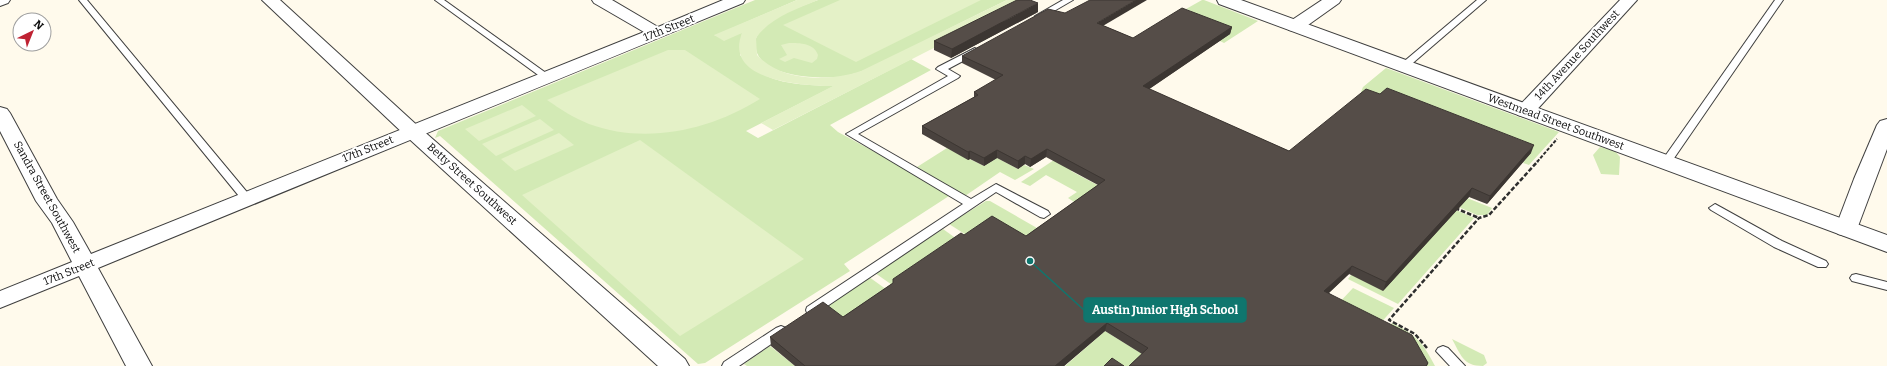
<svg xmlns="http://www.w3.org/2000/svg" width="1887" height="366" viewBox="0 0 1887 366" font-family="Bitter,serif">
	<rect width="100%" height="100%" fill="#fffaec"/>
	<g fill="#d3eab5">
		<path d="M755 0H797L714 36 742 33 740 55C765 86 798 84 834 86L746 131 758 138 911 59 931 70 830 125 838 132 908 170 949 196 844 264 850 271 705 363 698 364 440 136 435 138 438 131Z"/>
		<path d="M818 0H1007C974 16 941 32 909 49 887 59 864 74 839 77 817 79 761 77 756 49 754 40 757 33 764 27 778 13 800 7 818 0Z"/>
		<path d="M1202 0H1204L1258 21 1224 43 1220 41 1191 11 1186 9Z"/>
		<path d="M1386 68 1559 132 1529 165 1523 163 1530 152 1361 92 1363 87Z"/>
		<path d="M1600 147 1615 151 1620 157 1619 175 1601 174 1593 155Z"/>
		<path d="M947 148 984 166 997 158 1018 169 1024 165 1034 169 1015 180 1000 172 965 196 917 167Z"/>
		<path d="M1063 154 1087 160 1071 171 1193 236 1079 205 1068 198 1077 192 1046 175 1030 186 1021 182Z"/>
		<path d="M1442 188 1492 208 1487 215H1477L1433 196Z"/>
		<path d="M986 201H990L1079 252 971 238 949 224Z"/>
		<path d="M1456 210 1474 218 1398 304 1348 279 1351 275Z"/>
		<path d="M943 229 961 242 895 287 875 273Z"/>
		<path d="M869 277 890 292 875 342 826 306Z"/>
		<path d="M1353 288 1394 308 1378 326 1337 305Z"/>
		<path d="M1392 323C1418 336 1422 342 1435 366H1421L1385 331Z"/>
		<path d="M1105 331 1162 366H1065Z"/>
		<path d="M1452 339 1484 355 1487 363 1483 366C1463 366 1461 355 1452 339Z"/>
		<path d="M770 346 795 366H747L744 364Z"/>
	</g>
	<g fill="#e4f1c7">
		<path d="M797 0H818C795 10 771 17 756 38L757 55C782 82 828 82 861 71L1007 0H1028L773 130 761 123 833 86C803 86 723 81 742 33L724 41 714 35Z"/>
		<path d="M840 0H981L856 62 783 25Z"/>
		<path d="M789 43C800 43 814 43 818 55L817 59 812 63 794 58 785 62 779 59 787 55 781 45Z"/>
		<path d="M668 50H685L760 99C710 130 646 145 589 124 574 118 560 109 547 100Z"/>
		<path d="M522 105 536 116 479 141 465 129Z"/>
		<path d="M540 119 554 130 496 156 482 144Z"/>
		<path d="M559 133 574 145 515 171 501 159Z"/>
		<path d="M640 140 804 259 680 336 522 195Z"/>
	</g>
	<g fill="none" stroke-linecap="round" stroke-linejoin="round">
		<g stroke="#3f3f3f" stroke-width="2">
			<g id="service">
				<path d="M79 0H87L251 197 253 199 251 201H243Z"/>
				<path d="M435 0H444L553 78 548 81 545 80Z"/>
				<path d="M1063 0H1073L1042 18 1039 19 1035 16Z"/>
				<path d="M1477 0H1486L1407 68H1401L1399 66 1401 64Z"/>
				<path d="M1775 0H1783L1670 164H1662L1661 162Z"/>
				<path d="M975 48 980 51 978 53 948 69 960 76 958 78 858 134 971 199 996 184 1048 211 1050 214 1044 218 1040 217 996 192 817 313H807L806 310 807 307 963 204 846 134 948 76 936 69 938 67Z"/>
				<path d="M1715 204 1782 241 1826 261 1828 264 1826 267H1818L1774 247 1711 210 1709 208Z"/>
				<path d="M1856 274 1887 282V290L1852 281 1850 278 1852 275Z"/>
				<path d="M781 326 786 328 788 331 786 334 739 366H722L724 362 776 328Z"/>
				<path d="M1443 346 1448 348 1465 366H1450L1436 351 1438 348Z"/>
			</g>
		</g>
		<g stroke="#3f3f3f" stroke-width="2">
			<g id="minor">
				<path d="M0 0H10L8 3 0 6Z"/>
				<path d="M592 0H612L658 27 723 0H745L743 3C528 93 313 179 98 268L152 366H126L79 276 0 308V291L72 262 52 223 36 201 0 131V107L7 109 10 113 57 199 73 222 91 254 644 32 594 3Z"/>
				<path d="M1322 0H1341L1339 3 1301 30 1295 31 1289 30 1287 26 1289 22Z"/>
				<path d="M1620 0H1637L1532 115 1525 117 1518 115 1515 111 1518 107Z"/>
				<path d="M1887 119V149L1857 229 1854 234 1846 236 1838 234 1835 229 1854 179 1877 125 1880 121Z"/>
			</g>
		</g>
		<g stroke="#3f3f3f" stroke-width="2">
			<g id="tertiary">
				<path d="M262 0H280L420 128 685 359 689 366H658L406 136Z"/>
				<path d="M1217 0H1241L1887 235V252L1219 4Z"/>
			</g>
		</g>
		<path stroke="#2e2e2e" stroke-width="2" stroke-dasharray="3.5 1.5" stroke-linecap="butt" d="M1537 162 1557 139"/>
		<g stroke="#2e2e2e" stroke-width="2.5" stroke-dasharray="4.5 2" stroke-linecap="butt">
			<path d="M1455 208 1479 218"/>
			<path d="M1427 348 1415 334 1389 320 1479 218 1489 215 1538 161"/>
		</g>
		<use href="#service" fill="#fff" fill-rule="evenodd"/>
		<use href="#minor" fill="#fff" fill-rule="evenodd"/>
		<use href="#tertiary" fill="#fff" fill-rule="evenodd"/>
	</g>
	<g fill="#49423e">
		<path d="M1038 12 951 58 934 50V41Z"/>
		<path d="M1104 26 1133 38 1232 27 1230 34 1149 89 1289 151 1531 153 1487 204 1469 197 1383 291 1349 274 1329 293 1428 363 1427 366H1129L1142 354 1105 331 1064 366H795L771 346 770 337 843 317 964 235 1026 236 1098 185 1046 157 1030 167 1025 164 1018 169 997 158 984 166 970 159 968 160 922 134V126L974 97V92L996 80 962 63V56Z"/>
	</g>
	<g fill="#3c3632">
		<path d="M1136 0H1147L1096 30 1097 23Z"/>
		<path d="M1038 3V12L951 58 952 49Z"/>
		<path d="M1232 27 1230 34 1142 94 1143 86Z"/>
		<path d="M1534 145 1531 153 1487 204 1490 196Z"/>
		<path d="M1047 149 1046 157 1030 167 1031 159Z"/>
		<path d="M997 150V158L984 166V158Z"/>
		<path d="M970 151V159L968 160V152Z"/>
		<path d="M1025 156V164L1018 169V161Z"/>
		<path d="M1472 188 1469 197 1383 291 1386 282Z"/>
		<path d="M1352 266 1349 274 1322 299 1324 291Z"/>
		<path d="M1107 323 1105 331 1064 366H1055Z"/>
	</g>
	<g fill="#554d48" stroke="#3c3632">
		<path d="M1017 0H1030L1038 3 952 49 934 41Z"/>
		<path d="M1090 0H1136L1097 23 1133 38 1182 8 1232 27 1143 86 1289 151 1366 89 1380 94 1387 88 1534 145 1490 196 1472 188 1386 282 1352 266 1324 291 1412 335 1428 363 1426 366H1129L1148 348 1107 323 1055 366H805L770 337 823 302 843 317 893 283V279L961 233 964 235 992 216 1026 236 1105 180 1047 149 1031 159 1025 156 1018 161 997 150 984 158 970 151 968 152 922 126 978 95 974 92 1003 75 962 56 1048 9 1065 13Z"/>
		<path d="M1112 358 1124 366H1104Z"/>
	</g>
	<g text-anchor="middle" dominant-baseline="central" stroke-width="4" stroke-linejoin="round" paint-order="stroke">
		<g font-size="11" fill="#0c0c0c" stroke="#fff">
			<text transform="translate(669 28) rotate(-22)">17th Street</text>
			<text transform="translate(1577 55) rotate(-47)">14th Avenue Southwest</text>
			<text transform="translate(1556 122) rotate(20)">Westmead Street Southwest</text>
			<text transform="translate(368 149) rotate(-22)">17th Street</text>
			<text transform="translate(472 184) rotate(42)">Betty Street Southwest</text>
			<text transform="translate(47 197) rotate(61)">Sandra Street Southwest</text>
			<text transform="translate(69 272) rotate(-22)">17th Street</text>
		</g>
	</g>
	<path fill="none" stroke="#0f766e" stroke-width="1.5" d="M1030 261L1084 310"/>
	<circle fill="#0f766e" stroke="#fff" stroke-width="1.5" cx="1030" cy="261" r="4"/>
	<rect fill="#0f766e" stroke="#0f766e" stroke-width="1.5" x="1084" y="298" width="162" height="24" rx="4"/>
	<g font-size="12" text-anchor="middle" font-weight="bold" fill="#fff">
		<text x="1165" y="314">Austin Junior High School</text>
	</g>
	<g transform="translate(32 32) rotate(43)"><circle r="19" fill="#ffffff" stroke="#9e9e9e"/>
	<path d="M0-3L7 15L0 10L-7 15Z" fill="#bf2232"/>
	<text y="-6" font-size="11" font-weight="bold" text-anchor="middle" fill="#0c0c0c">N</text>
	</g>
</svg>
